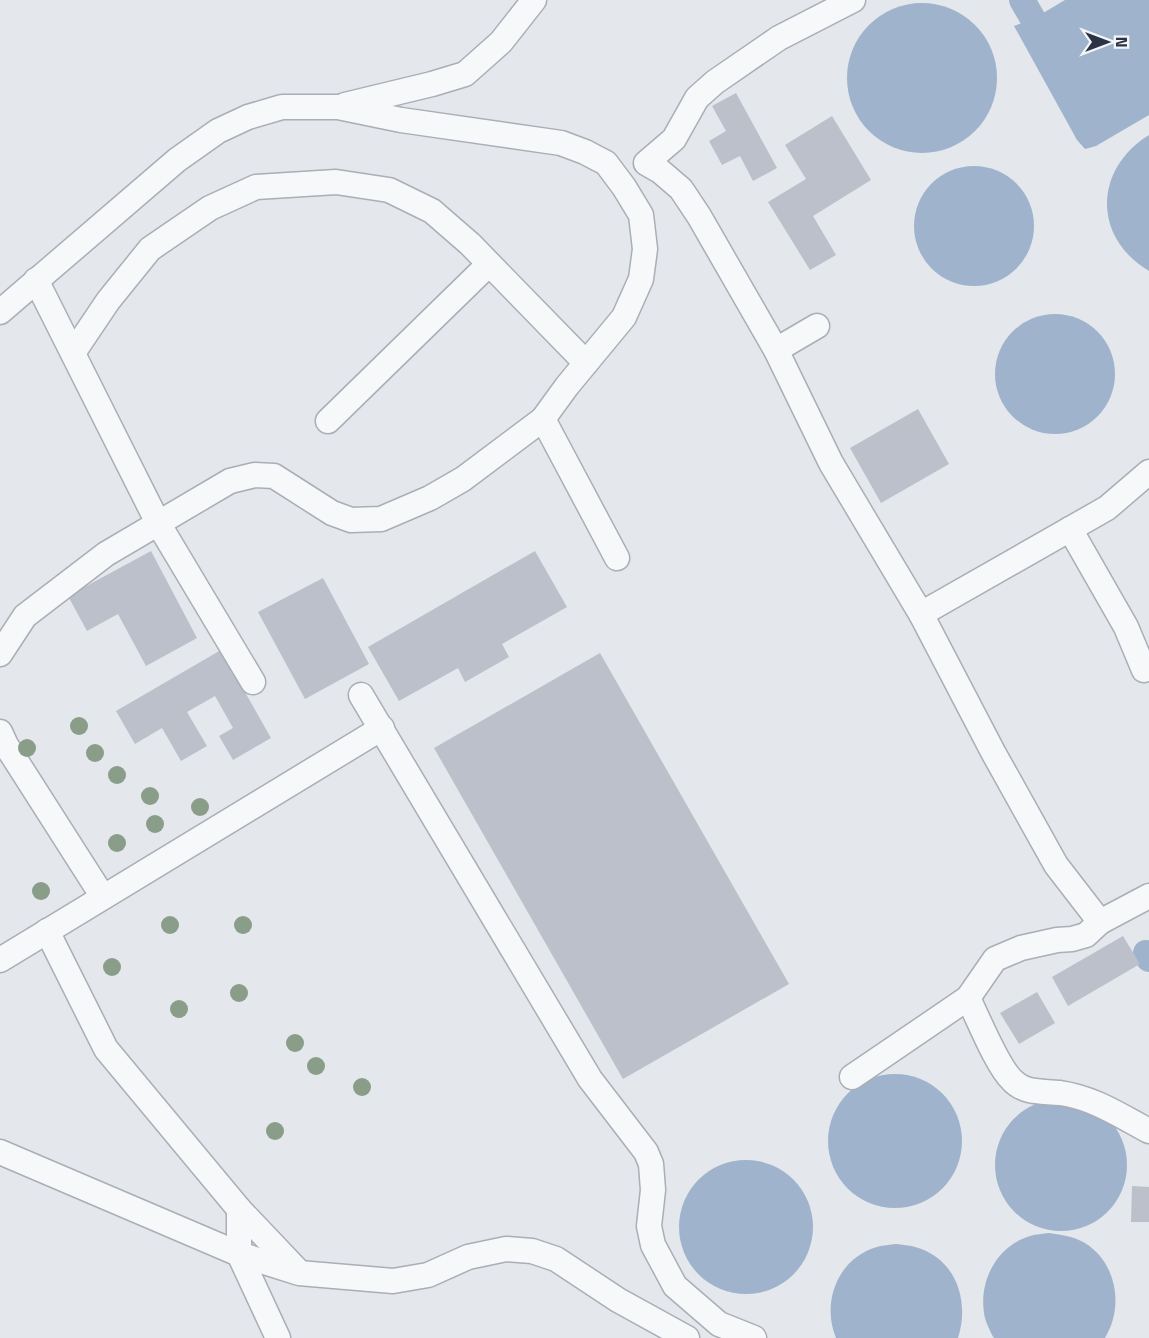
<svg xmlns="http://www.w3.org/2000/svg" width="1149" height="1338" viewBox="0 0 1149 1338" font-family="'Titillium Web',sans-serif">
	<rect width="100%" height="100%" fill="#e4e7ec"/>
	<g fill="#9fb4cc">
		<path d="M1065 0H1149V115L1096 146 1085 149 1077 140 1014 26 1033 19Z"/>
		<circle cx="922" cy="78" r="75"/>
		<path d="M1149 135V271C1092 237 1094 169 1149 135Z"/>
		<circle cx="974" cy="226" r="60"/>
		<circle cx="1055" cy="374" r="60"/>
		<circle cx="895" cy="1141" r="67"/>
		<circle cx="1061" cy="1165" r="66"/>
		<circle cx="746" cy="1227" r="67"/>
		<path d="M1049 1233C1062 1235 1073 1236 1085 1243 1117 1263 1124 1307 1105 1338H994L992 1335C989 1328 985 1321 984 1313 979 1280 997 1246 1030 1236 1036 1234 1043 1234 1049 1233Z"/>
		<path d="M896 1244C902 1245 909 1245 915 1247 956 1258 970 1301 958 1338H836C821 1302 838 1258 877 1247 883 1245 890 1245 896 1244Z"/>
	</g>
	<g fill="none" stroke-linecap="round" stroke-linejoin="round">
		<g stroke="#9fb4cc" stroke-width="26">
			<path d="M1022 0 1033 19"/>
			<path d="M1146 953 1149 959"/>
		</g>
	</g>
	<g fill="#bbc0ca">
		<path d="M736 93 777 168 753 181 740 156 722 165 709 141 726 131 712 106Z"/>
		<path d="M832 116 871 180 813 216 836 255 810 270 768 202 806 179 785 145Z"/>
		<path d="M918 409 949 464 881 503 850 448Z"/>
		<path d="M151 551 197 638 146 666 118 614 87 631 68 596Z"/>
		<path d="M535 551 567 607 502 644 509 657 465 682 458 668 399 701 368 647Z"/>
		<path d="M323 578 369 664 305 699 258 612Z"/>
		<path d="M221 650 271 738 233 760 219 736 233 728 215 696 187 712 207 746 181 761 162 728 135 744 116 711Z"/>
		<path d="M600 653 789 984 623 1079 434 748Z"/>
		<path d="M1123 936 1140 964 1068 1006 1052 977Z"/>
		<path d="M1037 992 1055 1023 1019 1044 1000 1013Z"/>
		<path d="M1132 1186 1149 1187V1222H1131Z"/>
	</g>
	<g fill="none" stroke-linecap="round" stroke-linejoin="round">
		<g stroke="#a9aeb7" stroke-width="27">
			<g id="minor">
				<path d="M853 0 779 38 715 82 697 98 674 139 646 163 660 171 681 189 699 216 776 350 831 463 921 614 993 752 1056 865 1100 922"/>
				<path d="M345 105 432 84 465 74 501 42 534 0"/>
				<path d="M36 280 158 523 253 682"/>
				<path d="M0 312 177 160 218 131 248 117 282 107H338L401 120 561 143 585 152 606 163 624 187 641 215 645 249 641 279 624 317 567 386 543 419 463 479 430 498 381 519 351 520 332 513 274 476 255 475 230 481 106 554 25 616 0 654"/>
				<path d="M776 350 817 326"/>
				<path d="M73 353 108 301 150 249 210 208 256 187 336 182 389 190 432 211 470 244 586 363"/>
				<path d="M543 419 617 558"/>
				<path d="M328 421 489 264"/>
				<path d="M1070 529 1126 627 1144 670"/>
				<path d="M921 614 1107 508 1149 472"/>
				<path d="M361 695 590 1079 646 1152 651 1164 653 1190 649 1226 653 1245 675 1286 719 1324 754 1338"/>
				<path d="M0 732 6 745 103 897"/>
				<path d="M47 931 106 1049 239 1209 297 1270"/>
				<path d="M0 960 382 728"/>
				<path d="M968 998C978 1018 997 1066 1012 1080 1025 1094 1042 1091 1060 1093 1094 1098 1119 1115 1149 1131"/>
				<path d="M852 1077 968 998 995 959 1021 948 1057 940 1072 939 1086 935 1100 922 1149 896"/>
				<path d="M0 1152 239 1254 299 1273 393 1281 428 1275 468 1257 506 1249 532 1251 556 1259 618 1300 687 1338"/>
				<path d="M239 1209V1254L278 1338"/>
			</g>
		</g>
		<use href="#minor" stroke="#f7f8fa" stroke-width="24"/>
	</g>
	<g fill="#899d89">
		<circle cx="79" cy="726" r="9"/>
		<circle cx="27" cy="748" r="9"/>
		<circle cx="95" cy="753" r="9"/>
		<circle cx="117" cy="775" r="9"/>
		<circle cx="150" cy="796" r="9"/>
		<circle cx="200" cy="807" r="9"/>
		<circle cx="155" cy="824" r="9"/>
		<circle cx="117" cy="843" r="9"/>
		<circle cx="41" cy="891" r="9"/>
		<circle cx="170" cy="925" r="9"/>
		<circle cx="243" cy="925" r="9"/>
		<circle cx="112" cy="967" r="9"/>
		<circle cx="239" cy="993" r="9"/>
		<circle cx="179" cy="1009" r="9"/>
		<circle cx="295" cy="1043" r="9"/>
		<circle cx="316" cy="1066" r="9"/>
		<circle cx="362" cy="1087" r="9"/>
		<circle cx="275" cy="1131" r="9"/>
	</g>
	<g transform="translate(1107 42) rotate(90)" stroke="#f4f6f9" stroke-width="4.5" paint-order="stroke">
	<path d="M0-4.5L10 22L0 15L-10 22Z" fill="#2b3445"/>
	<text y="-9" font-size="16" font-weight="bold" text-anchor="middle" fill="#2b3445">N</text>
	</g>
</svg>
